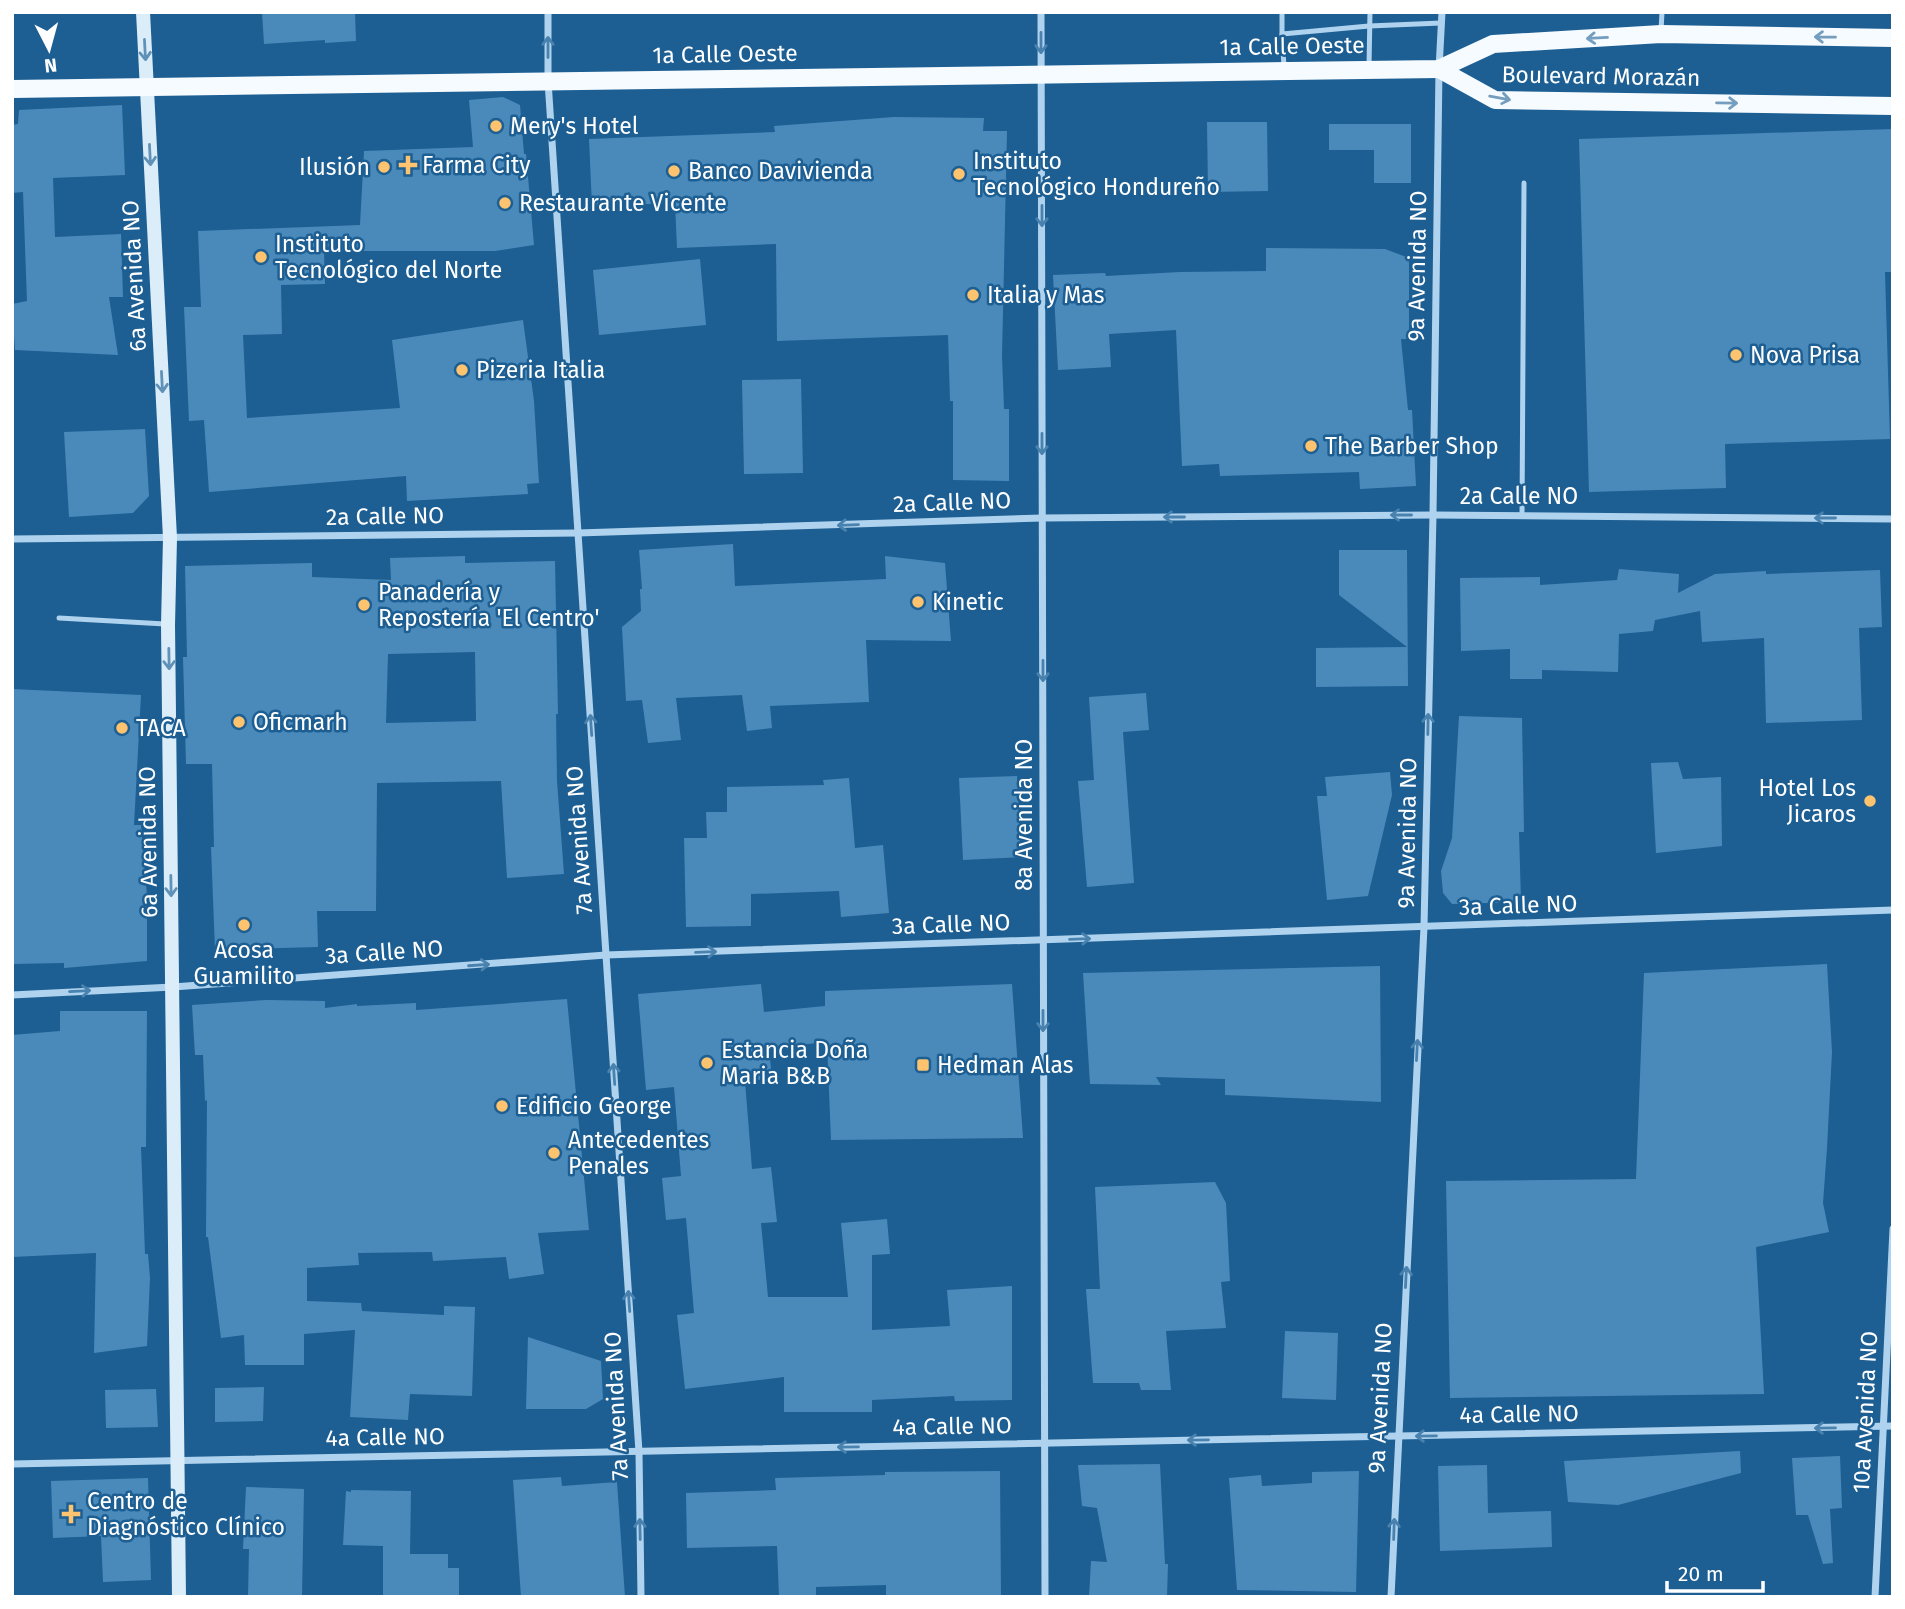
<svg xmlns="http://www.w3.org/2000/svg" width="1905" height="1609" viewBox="0 0 1905 1609" font-family="'Fira Sans',sans-serif">
	<rect width="100%" height="100%" fill="#1d5f93"/>
	<g fill="#4a8abb" fill-rule="evenodd">
		<path d="M262 12H355L356 41 325 43V40L264 44Z"/>
		<path d="M503 97 520 105 524 154H526L534 245 495 251H324L325 284 281 285 282 334 243 335 247 418 400 408 392 340 523 320 534 401 539 483 527 484 528 494 407 501 406 476 209 492 204 420 189 421 184 307H201L198 231 360 225 364 151 473 147 469 100Z"/>
		<path d="M122 105 125 175 53 178 55 237 121 234 123 297H109L118 355 15 350 12 304 27 301 23 192 12 193V125L18 124 19 110Z"/>
		<path d="M894 117 984 118 983 131H1007L1002 356 1004 409H1009V481L953 480V401H950L948 335 777 341 776 244 677 248 675 203 592 206 589 139 775 132 774 126Z"/>
		<path d="M1207 122H1267L1268 191 1208 192Z"/>
		<path d="M1329 124H1411V183H1374V150H1329Z"/>
		<path d="M1893 129V272H1885L1890 439 1725 444 1726 488 1589 492 1579 139Z"/>
		<path d="M1266 248 1385 249 1409 258V339H1401L1408 410H1412L1416 486 1360 489 1359 472 1220 476 1219 464 1182 466 1176 330 1109 334 1111 367 1058 370 1053 275 1105 273 1106 276 1180 272 1266 271Z"/>
		<path d="M700 259 706 325 599 335 593 270Z"/>
		<path d="M801 379 803 473 744 474 742 380Z"/>
		<path d="M145 429 149 496 133 513 69 517 64 432Z"/>
		<path d="M733 544 735 586 886 579 885 556 945 563 951 641 866 640 869 702 770 706 772 728 747 731 742 695 676 698 681 740 648 743 642 700 626 701 622 627 641 611 640 589H642L639 550Z"/>
		<path d="M1339 550H1407L1408 686 1316 687V648L1407 647 1339 595Z"/>
		<path d="M465 556V563L555 561 558 714H556L557 781 564 874 507 878 501 781 377 783 376 911H317L318 947 215 950 211 847H214L212 764H186L183 657H187L185 566 312 563V577L391 580 390 558ZM475 652 476 721 386 723 388 654Z"/>
		<path d="M1619 569 1679 574 1678 593 1715 574 1766 571V574L1880 570 1882 627 1859 628 1862 720 1766 723 1764 638 1702 642 1700 611 1655 620 1653 631 1619 634 1618 672 1542 670V679H1510V649L1461 651 1460 578 1540 577V585L1617 580Z"/>
		<path d="M12 689 141 695 134 825H141L147 896V961L64 968V963L12 964Z"/>
		<path d="M1146 693 1149 730 1123 732 1134 883 1087 887 1078 781 1094 780 1089 697Z"/>
		<path d="M1459 716 1522 718 1524 832H1519L1521 902 1452 904 1443 893 1441 871 1452 838Z"/>
		<path d="M1678 762 1683 779 1721 777 1722 846 1656 853 1651 763Z"/>
		<path d="M1390 772 1392 795 1368 896 1327 900 1317 796H1327L1325 777Z"/>
		<path d="M1017 776 1021 857 963 860 959 778Z"/>
		<path d="M849 778 855 848 883 845 889 913 841 917 839 891 751 894V926L686 927 684 838H707L706 812H727V787L824 785 823 780Z"/>
		<path d="M1827 964 1832 1052 1827 1148 1823 1203 1829 1232 1756 1247 1764 1394 1450 1398 1446 1181 1636 1179 1644 973Z"/>
		<path d="M1380 966 1381 1102 1225 1095V1079L1156 1077 1161 1085 1090 1084 1083 973Z"/>
		<path d="M761 984 764 1012 825 1006V991L1012 984 1023 1138 831 1140 827 1042 769 1048 772 1079 745 1081 752 1169 771 1167 777 1222 761 1223 768 1297H848L841 1223 887 1219 890 1254 872 1255V1330L950 1326 947 1290 1012 1286V1400L955 1401 954 1396 872 1400V1412H784V1377L685 1389 677 1315 694 1313 686 1218 666 1220 662 1178 681 1176 674 1087 646 1090 638 994Z"/>
		<path d="M567 999 589 1230 538 1233 544 1274 509 1279 506 1257 433 1261 432 1252 358 1253 359 1265 307 1268V1301L361 1303 362 1311 444 1315V1306L475 1307 472 1396 410 1394 408 1420 350 1417 355 1330 304 1334V1365H245L244 1335 221 1338 208 1237H206L207 1100 205 1101 203 1055H195L192 1005 266 1000 325 1001V1008L357 1004V1006L416 1003V1010Z"/>
		<path d="M60 1011H147L146 1147H141L145 1254H148L150 1278 147 1346 94 1353 96 1253 12 1257V1035L60 1031Z"/>
		<path d="M1215 1182 1226 1203 1230 1281 1221 1282 1226 1328 1166 1331 1171 1390H1141L1139 1383H1093L1086 1289H1100L1095 1187Z"/>
		<path d="M1285 1331 1338 1333 1336 1400 1282 1398Z"/>
		<path d="M528 1337 601 1361 603 1399 586 1409H526Z"/>
		<path d="M264 1387 263 1421 215 1422V1388Z"/>
		<path d="M156 1389 158 1427 106 1428 105 1390Z"/>
		<path d="M1740 1451 1741 1473 1618 1505 1568 1502 1564 1461Z"/>
		<path d="M1840 1456 1842 1508 1830 1509 1833 1563 1823 1564 1808 1515H1796L1792 1458Z"/>
		<path d="M1160 1464 1165 1564H1168L1167 1597H1089L1091 1561 1107 1562 1097 1508 1082 1506 1078 1465Z"/>
		<path d="M1487 1465 1488 1513 1551 1511 1552 1547 1440 1551 1438 1466Z"/>
		<path d="M1000 1471 1001 1597H886V1585L816 1587V1597H779L777 1546 687 1548 686 1493 776 1490 775 1478 885 1475V1472Z"/>
		<path d="M1359 1471 1356 1592 1237 1590 1229 1478 1261 1475 1262 1486 1312 1483V1472Z"/>
		<path d="M561 1477 562 1486 617 1482 625 1597H521L513 1480Z"/>
		<path d="M148 1478 151 1580 103 1582 101 1536 53 1538 51 1481Z"/>
		<path d="M246 1487 304 1489 302 1597H248L249 1549H243Z"/>
		<path d="M351 1490 411 1491 410 1554H448V1568H459V1597H383V1546L343 1545 346 1491 351 1492Z"/>
	</g>
	<g fill="none" stroke-linecap="round" stroke-linejoin="round">
		<g stroke="#afd3ee" stroke-width="5">
			<path d="M1661 31 1662 12"/>
			<path d="M1282 34V12"/>
			<path d="M1369 66 1370 12"/>
			<path d="M1284 67 1282 34 1369 26 1441 23"/>
			<path d="M1522 516 1524 183"/>
			<path d="M59 618 165 624"/>
		</g>
		<g stroke="#afd3ee" stroke-width="7">
			<path d="M548 12V81L639 1452 641 1597"/>
			<path d="M1041 12 1045 1597"/>
			<path d="M12 539 578 533 1042 518 1433 515 1893 519"/>
			<path d="M12 995 173 987 606 955 1893 910"/>
			<path d="M12 1464 1893 1426"/>
			<path d="M1391 1597 1424 927 1433 515 1439 69 1442 12"/>
			<path d="M1875 1597 1893 1229"/>
		</g>
		<path stroke="#dcedfa" stroke-width="14" d="M143 12 170 538 168 625 179 1597"/>
		<g stroke="#f6fbff" stroke-width="18">
			<path d="M1439 69 1495 100 1893 106"/>
			<path d="M12 89 1439 69 1493 44 1661 34 1893 38"/>
		</g>
	</g>
	<defs><path id="oneway-shaft" d="M-6 0H5M1.5-3L5.5 0L1.5 3" fill="none" stroke-width="1.6" stroke-linecap="round" stroke-linejoin="round" transform="scale(1.75)"/></defs>
	<g stroke="#749dbe">
		<use href="#oneway-shaft" transform="translate(1825 37) rotate(-179)"/>
		<use href="#oneway-shaft" transform="translate(1597 38) rotate(177)"/>
		<use href="#oneway-shaft" transform="translate(1500 98) rotate(10)"/>
		<use href="#oneway-shaft" transform="translate(1727 103) rotate(1)"/>
	</g>
	<g stroke="#4982ae">
		<use href="#oneway-shaft" transform="translate(1041 43) rotate(90)"/>
		<use href="#oneway-shaft" transform="translate(548 47) rotate(-90)"/>
		<use href="#oneway-shaft" transform="translate(1042 216) rotate(90)"/>
		<use href="#oneway-shaft" transform="translate(1042 444) rotate(90)"/>
		<use href="#oneway-shaft" transform="translate(1401 515) rotate(180)"/>
		<use href="#oneway-shaft" transform="translate(1174 517) rotate(180)"/>
		<use href="#oneway-shaft" transform="translate(1825 518) rotate(-180)"/>
		<use href="#oneway-shaft" transform="translate(848 525) rotate(178)"/>
		<use href="#oneway-shaft" transform="translate(1043 671) rotate(90)"/>
		<use href="#oneway-shaft" transform="translate(1428 724) rotate(-89)"/>
		<use href="#oneway-shaft" transform="translate(591 725) rotate(-94)"/>
		<use href="#oneway-shaft" transform="translate(1080 939) rotate(-2)"/>
		<use href="#oneway-shaft" transform="translate(706 952) rotate(-2)"/>
		<use href="#oneway-shaft" transform="translate(479 965) rotate(-4)"/>
		<use href="#oneway-shaft" transform="translate(80 991) rotate(-3)"/>
		<use href="#oneway-shaft" transform="translate(1043 1021) rotate(90)"/>
		<use href="#oneway-shaft" transform="translate(1417 1050) rotate(-87)"/>
		<use href="#oneway-shaft" transform="translate(614 1074) rotate(-94)"/>
		<use href="#oneway-shaft" transform="translate(1406 1277) rotate(-87)"/>
		<use href="#oneway-shaft" transform="translate(629 1301) rotate(-94)"/>
		<use href="#oneway-shaft" transform="translate(1825 1428) rotate(179)"/>
		<use href="#oneway-shaft" transform="translate(1426 1436) rotate(179)"/>
		<use href="#oneway-shaft" transform="translate(1198 1440) rotate(179)"/>
		<use href="#oneway-shaft" transform="translate(848 1447) rotate(179)"/>
		<use href="#oneway-shaft" transform="translate(640 1529) rotate(-91)"/>
		<use href="#oneway-shaft" transform="translate(1394 1529) rotate(-88)"/>
	</g>
	<g stroke="#6091b7">
		<use href="#oneway-shaft" transform="translate(145 50) rotate(87)"/>
		<use href="#oneway-shaft" transform="translate(150 155) rotate(87)"/>
		<use href="#oneway-shaft" transform="translate(162 382) rotate(87)"/>
		<use href="#oneway-shaft" transform="translate(169 659) rotate(89)"/>
		<use href="#oneway-shaft" transform="translate(171 886) rotate(89)"/>
	</g>
	<g fill="#fdc36e" stroke="#1d5f93" stroke-width="2.5">
		<circle cx="496" cy="126" r="7"/>
		<path d="M404.5 154.5h7v7h7v7h-7v7h-7v-7h-7v-7h7z"/>
		<circle cx="384" cy="167" r="7"/>
		<circle cx="674" cy="171" r="7"/>
		<circle cx="959" cy="174" r="7"/>
		<circle cx="505" cy="203" r="7"/>
		<circle cx="261" cy="257" r="7"/>
		<circle cx="973" cy="295" r="7"/>
		<circle cx="1736" cy="355" r="7"/>
		<circle cx="462" cy="370" r="7"/>
		<circle cx="1311" cy="446" r="7"/>
		<circle cx="918" cy="602" r="7"/>
		<circle cx="364" cy="605" r="7"/>
		<circle cx="239" cy="722" r="7"/>
		<circle cx="122" cy="728" r="7"/>
		<circle cx="1870" cy="801" r="7"/>
		<circle cx="244" cy="925" r="7"/>
		<circle cx="707" cy="1063" r="7"/>
		<rect x="916" y="1058" width="14" height="14" rx="3.5"/>
		<circle cx="502" cy="1106" r="7"/>
		<circle cx="554" cy="1153" r="7"/>
		<path d="M67.5 1503.5h7v7h7v7h-7v7h-7v-7h-7v-7h7z"/>
	</g>
	<g text-anchor="middle" dominant-baseline="central" stroke-width="5" stroke-linejoin="round" paint-order="stroke">
		<g font-size="23" fill="#fff" stroke="#1d5f93">
			<text transform="translate(1292 46) rotate(-1)">1a Calle Oeste</text>
			<text transform="translate(725 54) rotate(-1)">1a Calle Oeste</text>
			<text transform="translate(1601 76) rotate(1)">Boulevard Morazán</text>
			<text transform="translate(1417 266) rotate(-89)">9a Avenida NO</text>
			<text transform="translate(134 276) rotate(-93)">6a Avenida NO</text>
			<text x="1519" y="496">2a Calle NO</text>
			<text transform="translate(952 502) rotate(-2)">2a Calle NO</text>
			<text transform="translate(385 516) rotate(-1)">2a Calle NO</text>
			<text transform="translate(1024 815) rotate(-90)">8a Avenida NO</text>
			<text transform="translate(1407 833) rotate(-89)">9a Avenida NO</text>
			<text transform="translate(579 840) rotate(-94)">7a Avenida NO</text>
			<text transform="translate(148 842) rotate(-91)">6a Avenida NO</text>
			<text transform="translate(1518 905) rotate(-2)">3a Calle NO</text>
			<text transform="translate(951 924) rotate(-2)">3a Calle NO</text>
			<text transform="translate(384 952) rotate(-4)">3a Calle NO</text>
			<text transform="translate(1380 1398) rotate(-87)">9a Avenida NO</text>
			<text transform="translate(616 1406) rotate(-93)">7a Avenida NO</text>
			<text transform="translate(1865 1412) rotate(-87)">10a Avenida NO</text>
			<text transform="translate(1519 1414) rotate(-1)">4a Calle NO</text>
			<text transform="translate(952 1426) rotate(-1)">4a Calle NO</text>
			<text transform="translate(385 1437) rotate(-1)">4a Calle NO</text>
		</g>
		<g font-size="23" fill="#fff" stroke="#1d5f93" text-anchor="start">
			<text x="510" y="126">Mery's Hotel</text>
			<text x="973" y="161">Instituto<tspan x="973" dy="26">Tecnológico Hondureño</tspan></text>
			<text x="422" y="165">Farma City</text>
			<text x="370" y="167" text-anchor="end">Ilusión</text>
			<text x="688" y="171">Banco Davivienda</text>
			<text x="519" y="203">Restaurante Vicente</text>
			<text x="275" y="244">Instituto<tspan x="275" dy="26">Tecnológico del Norte</tspan></text>
			<text x="987" y="295">Italia y Mas</text>
			<text x="1750" y="355">Nova Prisa</text>
			<text x="476" y="370">Pizeria Italia</text>
			<text x="1325" y="446">The Barber Shop</text>
			<text x="378" y="592">Panadería y<tspan x="378" dy="26">Repostería 'El Centro'</tspan></text>
			<text x="932" y="602">Kinetic</text>
			<text x="253" y="722">Oficmarh</text>
			<text x="136" y="728">TACA</text>
			<text x="1856" y="788" text-anchor="end">Hotel Los<tspan x="1856" dy="26">Jicaros</tspan></text>
			<text x="244" y="950" text-anchor="middle">Acosa<tspan x="244" dy="26">Guamilito</tspan></text>
			<text x="721" y="1050">Estancia Doña<tspan x="721" dy="26">Maria B&amp;B</tspan></text>
			<text x="937" y="1065">Hedman Alas</text>
			<text x="516" y="1106">Edificio George</text>
			<text x="568" y="1140">Antecedentes<tspan x="568" dy="26">Penales</tspan></text>
			<text x="87" y="1501">Centro de<tspan x="87" dy="26">Diagnóstico Clínico</tspan></text>
		</g>
	</g>
	<rect width="1905" height="1609" fill="none" stroke="#ffffff" stroke-width="28"/>
	<g transform="translate(49 49) rotate(174)" stroke="#1d5f93" stroke-width="5" paint-order="stroke">
	<path d="M0-5L12 26L0 18L-12 26Z" fill="#ffffff"/>
	<text y="-10" font-size="19" font-weight="bold" text-anchor="middle" fill="#ffffff">N</text>
	</g>
	<path d="M1667 1581v10h96v-10" fill="none" stroke="#ffffff" stroke-width="3.5"/>
	<text x="1678" y="1581" font-size="21" fill="#ffffff" stroke="#1d5f93" stroke-width="5" paint-order="stroke">20 m</text>
</svg>
